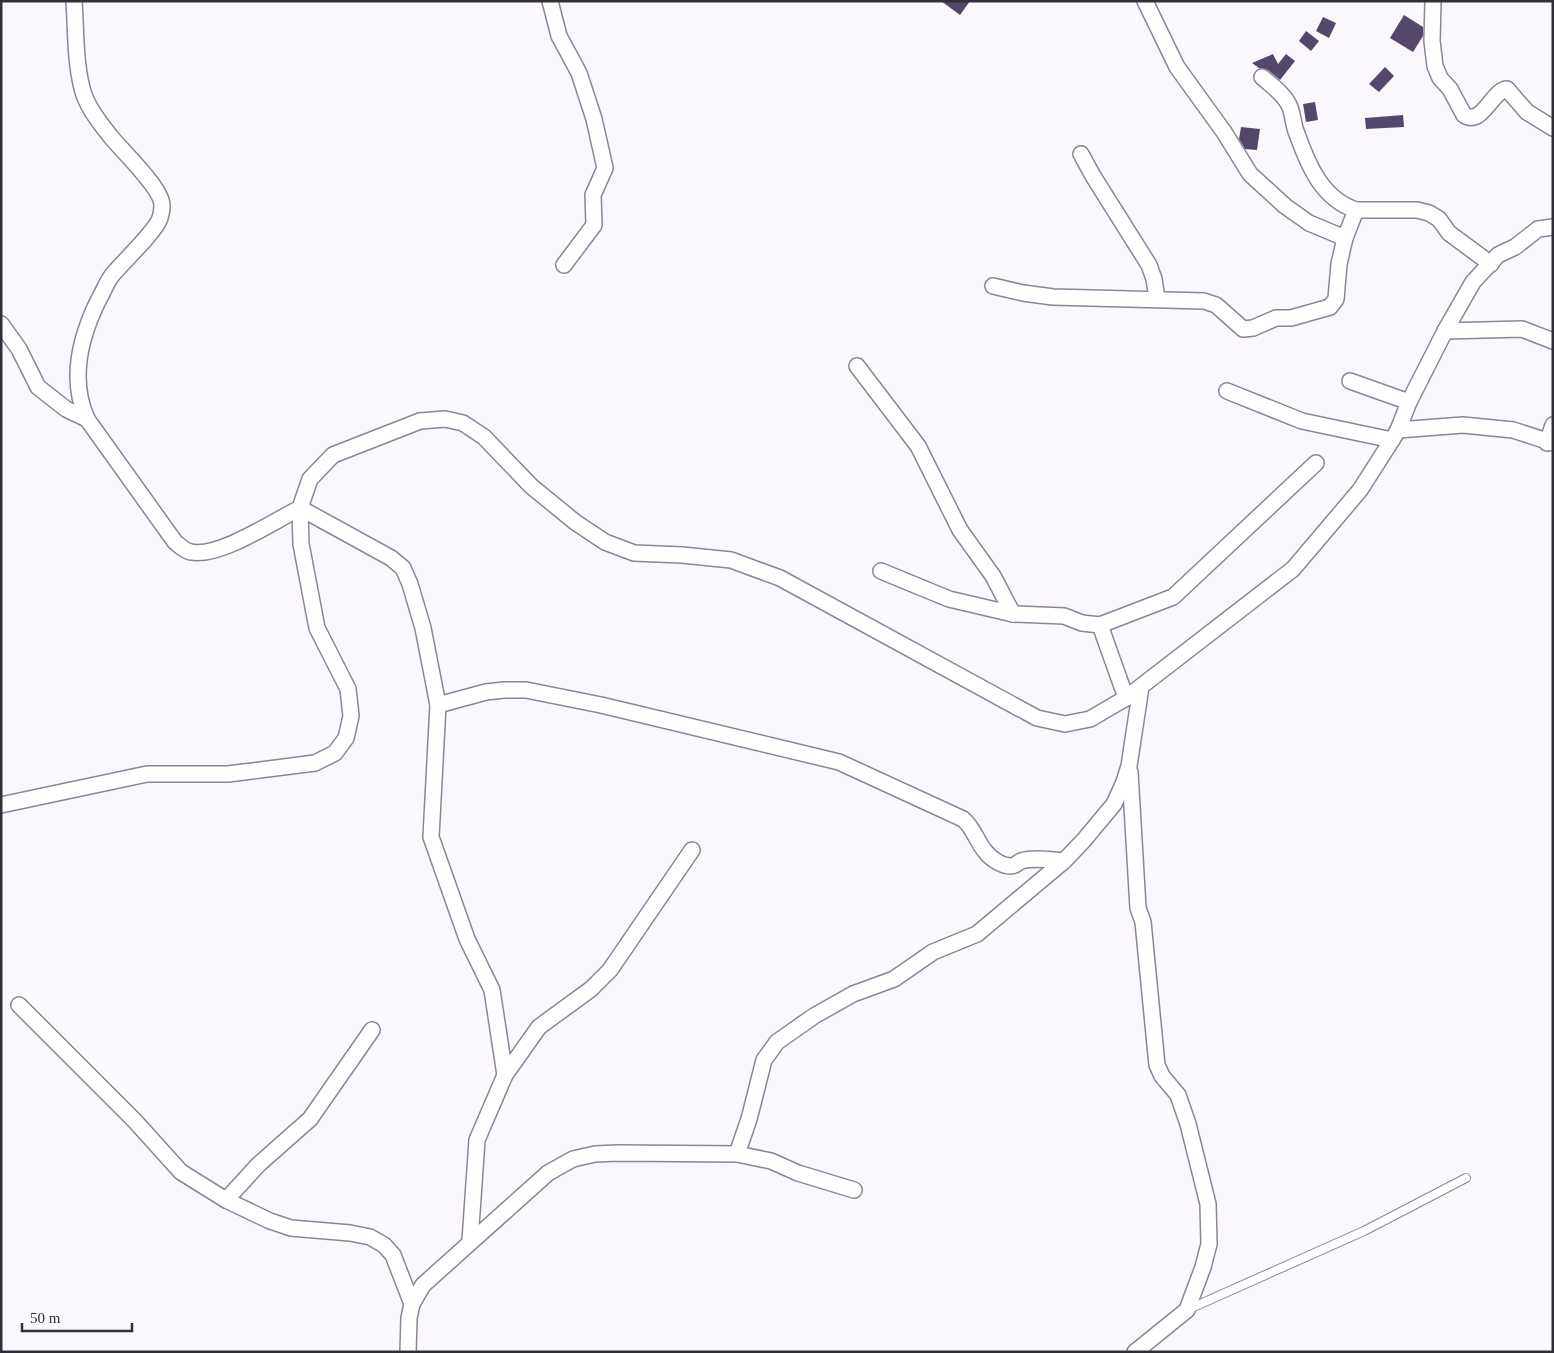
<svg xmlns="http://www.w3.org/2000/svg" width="1554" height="1353" viewBox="0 0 1554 1353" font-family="Georgia,serif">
	<rect width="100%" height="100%" fill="#faf8fd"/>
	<g fill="#55476b">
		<path d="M941 1H970L960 15Z"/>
		<path d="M1404 15 1423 27V36L1413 52 1390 38Z"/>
		<path d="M1323 17 1336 23 1329 38 1316 31Z"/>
		<path d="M1306 31 1319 41 1311 51 1299 41Z"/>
		<path d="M1273 54 1278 64 1286 54 1295 61 1280 80 1268 70 1259 68 1252 63Z"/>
		<path d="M1385 67 1394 76 1379 92 1369 84Z"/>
		<path d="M1315 102 1318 120 1306 122 1303 104Z"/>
		<path d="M1403 115 1404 127 1366 129 1365 118Z"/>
		<path d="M1241 127 1260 129 1257 150 1245 149 1239 139Z"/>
	</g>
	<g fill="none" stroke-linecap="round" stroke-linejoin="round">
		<g stroke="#8c849b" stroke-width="10">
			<path id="lane" d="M1189 1309 1364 1231 1466 1178"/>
		</g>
		<g stroke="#8c849b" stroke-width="18">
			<g id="street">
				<path d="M74 1C76 30 75 61 82 88 86 106 100 123 111 137 123 152 163 189 162 206 162 210 161 215 160 218 156 231 124 261 114 273 107 280 104 291 99 299 80 337 69 379 87 419L175 542C180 546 185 551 191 552 219 558 274 521 300 508"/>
				<path d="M550 1 559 36 579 73 594 119 605 168 593 195 594 225 564 265"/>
				<path d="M1145 1 1177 67 1224 132 1250 174 1285 206 1309 223 1345 238"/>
				<path d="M1433 1 1432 41 1435 66 1440 78 1450 89 1464 115C1482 127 1492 90 1507 89L1527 112 1553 128"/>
				<path d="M1262 77C1272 86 1283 93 1289 105 1293 113 1293 125 1297 134 1308 165 1322 199 1356 210H1417L1429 213 1439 219 1449 233 1491 264"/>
				<path d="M1081 154 1093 176 1149 265 1154 279 1157 299"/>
				<path d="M993 286 1023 293 1053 297 1204 301 1216 305 1243 329 1253 328 1276 318H1291L1330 307 1336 299 1339 264 1345 238 1356 210"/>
				<path d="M1 324 19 349 38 387 66 409 87 419"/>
				<path d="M1445 331 1522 329 1553 341"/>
				<path d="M857 366 918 446 960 530 993 576 1013 614"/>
				<path d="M1350 381 1409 402"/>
				<path d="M1227 391 1302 421 1392 440"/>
				<path d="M1398 430 1463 425 1513 430 1553 443"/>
				<path d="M1547 443 1553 425"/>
				<path d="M300 508 391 558 403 568 410 584 423 628 438 705 431 837 467 939 492 990 505 1075"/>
				<path d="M881 571 949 599 1013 614 1064 616 1082 623 1100 625 1126 698"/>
				<path d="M1100 625 1173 597 1316 463"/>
				<path d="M438 705 486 692 504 690H526L601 705 839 762 963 819C973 827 976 840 985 851 990 858 1001 866 1011 866 1015 866 1017 863 1021 861 1033 857 1051 860 1064 861"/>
				<path d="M1130 772 1138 908 1143 922 1157 1065 1162 1076 1178 1095 1188 1124 1208 1204 1209 1244 1203 1267 1187 1310 1135 1352"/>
				<path d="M1 805 147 774H228L315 763 335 753 346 738 351 716 348 689 317 628 301 544 300 508 310 479 333 455 420 421 445 419 463 423 484 437 531 486 575 522 605 542 634 553 682 555 731 560 780 578 1037 718 1065 724 1090 719 1126 698 1293 569 1360 490 1392 440 1398 430 1409 402 1445 331 1473 282 1498 255 1515 247 1538 229 1553 227"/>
				<path d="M19 1005 134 1120 181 1172 226 1200 270 1221 291 1228 350 1233 370 1237 384 1245 393 1255 412 1304"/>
				<path d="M737 1154 749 1119 764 1060 777 1042 814 1016 853 994 894 979 933 952 977 934 1064 861 1084 840 1114 804 1124 782 1129 766 1141 687"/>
				<path d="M226 1200 258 1165 310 1119 372 1030"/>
				<path d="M470 1241 477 1140 505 1075 539 1027 591 989 610 970 692 850"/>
				<path d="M408 1352 409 1318 412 1304 423 1285 548 1173 573 1159 595 1154 618 1153 737 1154 771 1161 798 1173 854 1190"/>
			</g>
		</g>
		<use href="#lane" stroke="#fff" stroke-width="8"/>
		<use href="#street" stroke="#fff" stroke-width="15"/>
	</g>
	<rect width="1554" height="1353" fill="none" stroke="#322f39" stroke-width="5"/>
	<path d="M22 1323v8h110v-8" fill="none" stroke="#322f39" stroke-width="2.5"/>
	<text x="30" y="1323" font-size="15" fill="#322f39" stroke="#faf8fd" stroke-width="4" paint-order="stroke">50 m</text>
</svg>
